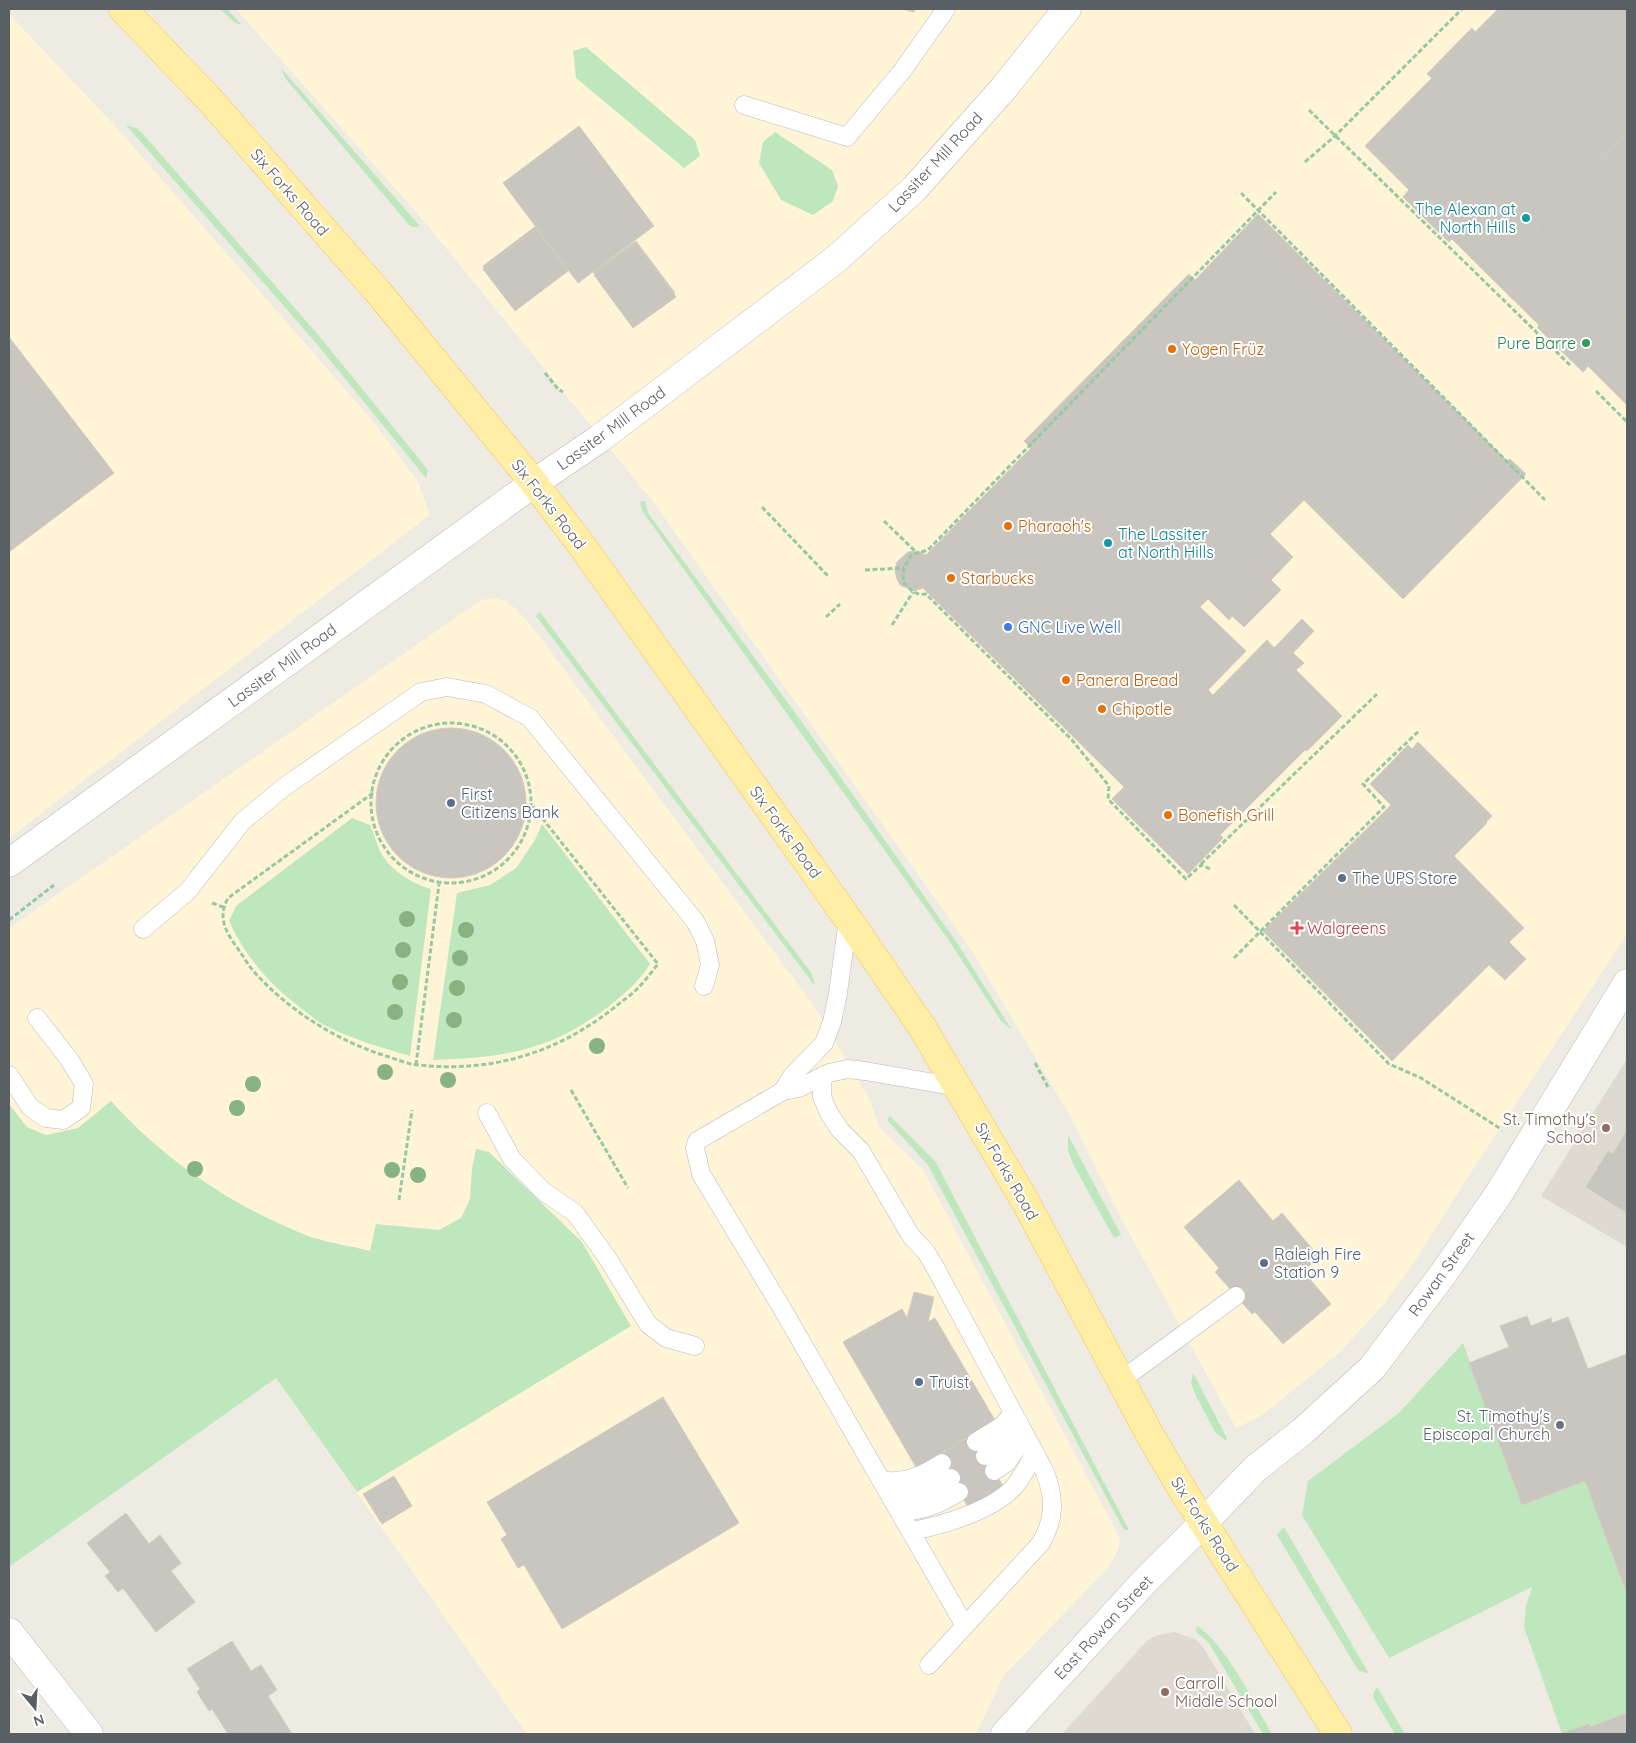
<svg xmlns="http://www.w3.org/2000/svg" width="1636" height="1743" viewBox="0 0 1636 1743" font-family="Quicksand,sans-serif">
	<rect width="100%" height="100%" fill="#eeebe2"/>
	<g fill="#fff4d6">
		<path d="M236 9H1627V934L1457 1194 1419 1255 1384 1304 1339 1353 1261 1416 1236 1428 1123 1222 1071 1118 971 949 654 503 423 220Z"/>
		<path d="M9 14 116 127 371 419 417 480 430 515 9 838Z"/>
		<path d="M494 598 506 601 517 610 537 633 812 1003 869 1098 879 1127 923 1170 1119 1536V1548L1109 1567 1004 1675 976 1734H527L276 1378 9 1567V928L481 600Z"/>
	</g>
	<g fill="#dedad1">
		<path d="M1627 1059V1247L1541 1196Z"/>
		<path d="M1174 1632 1197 1640 1205 1650 1255 1734H1062L1147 1641 1155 1636Z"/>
	</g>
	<g fill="#bfe7bd">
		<path d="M220 9H227L242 25 235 23Z"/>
		<path d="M586 47 695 140 700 156 684 168 576 78 573 51Z"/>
		<path d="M281 68 420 226 415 227 410 226 285 78Z"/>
		<path d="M126 125 136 128 143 134 320 337 428 470 426 478 316 343Z"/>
		<path d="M775 132 832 170 838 186 833 201 813 215 781 200 759 163 763 142Z"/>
		<path d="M645 501 648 513 799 718 957 943 1012 1030 1001 1021 950 942 645 515 642 510 640 502Z"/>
		<path d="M540 612 812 974 815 986 536 616Z"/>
		<path d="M352 818 370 825C375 836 378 850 385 859 396 874 414 884 431 889L410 1056C380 1047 351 1039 324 1025 316 1021 309 1014 302 1009 271 986 245 957 229 921L236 906Z"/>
		<path d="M542 824 650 964C639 982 624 994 608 1007 550 1051 504 1058 433 1060L457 893 490 885 516 868 535 840Z"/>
		<path d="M111 1101C165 1161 235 1208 311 1237 330 1243 351 1246 370 1251L376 1224 439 1230 461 1218 470 1199 472 1168 476 1149 489 1152 582 1242 631 1326 357 1492 276 1378 9 1567V1104L27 1127 46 1135 78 1128Z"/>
		<path d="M890 1116 935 1161 1129 1530H1124L928 1165 887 1120Z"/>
		<path d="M1068 1135 1121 1235 1114 1238 1074 1166 1068 1150Z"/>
		<path d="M1463 1343 1522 1505 1585 1481 1627 1594V1713L1590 1727 1588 1724 1562 1734 1524 1627 1526 1606 1532 1587 1389 1658 1302 1515 1308 1481 1399 1413Z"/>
		<path d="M1193 1373 1227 1438 1226 1441 1215 1432 1196 1396 1191 1383Z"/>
		<path d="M1284 1527 1369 1674 1358 1670 1277 1535Z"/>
		<path d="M1197 1626C1228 1647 1253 1702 1272 1734H1263L1209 1643 1196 1632Z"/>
		<path d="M1377 1687 1405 1734H1395L1374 1699 1373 1694Z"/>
	</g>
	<g fill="#c9c6bf" stroke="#d3cdc0">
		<path d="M903 9H916L914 12Z"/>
		<path d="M1498 9H1627V17L1625 15 1602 39 1607 45 1593 60 1587 55 1510 133 1511 148 1557 193 1627 122V405L1588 366 1583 372 1537 327 1539 325 1452 239 1449 242 1403 197 1409 190 1365 146 1432 78 1427 74 1472 28 1475 32Z"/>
		<path d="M1498 9H1627V405L1588 366 1583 372 1537 327 1539 325 1452 239 1449 242 1403 197 1409 190 1365 146 1432 78 1427 74 1472 28 1475 32Z"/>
		<path d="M579 126 654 226 578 283 503 183Z"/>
		<path d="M1627 133V320L1535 228Z"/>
		<path d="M1258 214 1507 461 1510 459 1526 474 1403 599 1304 500 1270 534 1293 557 1271 580 1281 590 1244 627 1232 616 1229 620 1208 599 1200 607 1246 651 1208 690 1213 695 1267 640 1274 648 1302 619 1314 631 1293 653 1304 663 1296 670 1342 716 1307 751 1305 750 1220 835 1223 838 1188 874 1112 799 1124 787 923 588 914 591 900 585 897 579 895 570 897 562 908 552 918 551 926 555 1031 448 1024 441 1189 274 1195 280Z"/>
		<path d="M536 226 567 268 514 308 483 266Z"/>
		<path d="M536 229 568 271 515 311 483 269Z"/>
		<path d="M636 241 675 293 633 325 593 272Z"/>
		<path d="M636 243 676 297 633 328 594 275Z"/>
		<path d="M9 337 114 473 9 552Z"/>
		<circle cx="451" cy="803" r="75"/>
		<path d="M1418 742 1492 816 1486 822 1487 823 1454 856 1524 928 1509 942 1526 959 1505 980 1489 965 1392 1061 1263 931 1391 805 1370 784 1408 745 1412 749Z"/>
		<path d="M1627 1130V1213L1586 1187 1608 1151 1613 1154Z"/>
		<path d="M1239 1180 1273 1221 1282 1213 1319 1257 1303 1271 1331 1304 1283 1344 1255 1312 1252 1314 1215 1272 1219 1268 1184 1227Z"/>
		<path d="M914 1292 934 1297 928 1322 935 1318 996 1422 916 1467 843 1342 902 1309 907 1318Z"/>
		<path d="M1527 1316 1531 1326 1551 1318 1552 1323 1568 1317 1588 1369 1627 1354V1594L1585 1481 1522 1505 1469 1363 1509 1347 1500 1326Z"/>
		<path d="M663 1397 739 1523 562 1629 524 1565 518 1568 501 1539 507 1535 487 1502Z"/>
		<path d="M972 1435 1005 1489 970 1510 937 1456Z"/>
		<path d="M394 1476 412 1506 382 1524 363 1494Z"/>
		<path d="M126 1513 149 1544 160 1535 181 1563 171 1571 195 1602 156 1632 123 1588 118 1592 105 1576 110 1572 87 1543Z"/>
		<path d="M232 1641 251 1671 261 1665 277 1690 268 1696 292 1734H228L212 1709 209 1711 197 1692 200 1689 187 1669Z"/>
		<path d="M1627 1713V1734H1560L1589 1724 1590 1727Z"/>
	</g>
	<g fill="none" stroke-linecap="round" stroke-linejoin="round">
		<g stroke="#b5b9bd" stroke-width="19">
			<g id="service">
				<path d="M744 105 847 137 902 71 946 9"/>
				<path d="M143 929 188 891 242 822 284 787 421 692 447 687 486 694 530 718 695 921 705 941 710 965 704 986"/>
				<path d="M9 1075 30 1107 46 1118 63 1120 81 1108 84 1084 69 1059 37 1018"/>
				<path d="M824 1075 822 1083V1097L829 1113 840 1130 861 1151 911 1236 926 1252 936 1269 1045 1472C1055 1499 1055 1518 1041 1543L929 1665"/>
				<path d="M958 1087 865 1071 848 1069 829 1073 799 1088 783 1091 697 1141 695 1148 701 1174 783 1310 965 1626"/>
				<path d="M783 1091 792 1076 824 1043 832 1022 838 993 848 919"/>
				<path d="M487 1113 512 1159 543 1191 575 1213 608 1259 648 1324 666 1338 695 1346"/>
				<path d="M1120 1381 1236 1296"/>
				<path d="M976 1442 1002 1426 1013 1413"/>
				<path d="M985 1456 1003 1444 1019 1423"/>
				<path d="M994 1471 1006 1463 1026 1437"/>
				<path d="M881 1480C904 1485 923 1475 942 1463"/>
				<path d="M891 1498C918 1497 928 1492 951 1478"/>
				<path d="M900 1512C924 1511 939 1504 959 1492"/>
				<path d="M911 1531C941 1526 990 1511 1012 1489 1022 1479 1028 1465 1035 1453"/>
			</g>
		</g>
		<g stroke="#b5b9bd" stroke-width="29">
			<g id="minor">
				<path d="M9 863 534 483"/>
				<path d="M1203 1523 1255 1469 1303 1431 1372 1368 1443 1274 1498 1195 1627 983"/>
			</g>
		</g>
		<g stroke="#b5b9bd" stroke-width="29">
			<g id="tertiary">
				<path d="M9 1632 89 1734"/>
				<path d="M1005 1734 1144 1582 1203 1523"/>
			</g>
		</g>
		<g stroke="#b6babf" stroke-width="29">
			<path id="secondary" d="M534 483 599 439 835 260 914 189 1003 89 1067 9"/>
		</g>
		<g stroke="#f8c351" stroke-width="29">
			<path id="primary" d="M123 9 209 99 379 293 534 483 580 543 848 919 922 1027 1025 1201 1150 1435 1180 1486 1338 1734"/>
		</g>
		<g stroke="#96c9a3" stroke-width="3" stroke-dasharray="5 2.5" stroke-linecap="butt">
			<path d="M1309 110 1571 366"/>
			<path d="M1305 162 1335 136 1462 9"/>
			<path d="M1241 193 1545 500"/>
			<path d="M545 373 558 389 563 392"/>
			<path d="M1596 391 1627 422"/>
			<path d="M762 507 829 577"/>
			<path d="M884 521 917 553"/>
			<path d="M865 570 904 568"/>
			<path d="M826 617 840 604"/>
			<path d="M892 625 913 592"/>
			<circle cx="451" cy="803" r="80"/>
			<path d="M373 793 228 898C217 918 226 932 238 949 244 957 249 967 256 974 291 1012 339 1042 389 1057 398 1060 408 1064 418 1065 492 1073 557 1053 615 1007 622 1001 630 996 636 990 644 982 651 973 658 964L531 804"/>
			<path d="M1201 864 1377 694"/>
			<path d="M1210 869 1201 865 1186 879 1108 799 1109 786 1072 740 926 594C915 596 910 589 903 582L904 568 911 555 928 550 1276 192"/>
			<path d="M212 903 223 907"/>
			<path d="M1234 905 1389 1064 1421 1078 1501 1129"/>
			<path d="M9 920 54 885"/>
			<path d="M1234 958 1384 807 1363 784 1420 730"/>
			<path d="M1035 1063 1048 1087"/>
			<path d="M416 1065 439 884"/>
			<path d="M571 1090 628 1188"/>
			<path d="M399 1200 412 1110"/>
		</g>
		<use href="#service" stroke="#fff" stroke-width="18"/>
		<use href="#minor" stroke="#fff" stroke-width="28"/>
		<use href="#tertiary" stroke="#fff" stroke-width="28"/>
		<use href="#secondary" stroke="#fff" stroke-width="28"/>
		<use href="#primary" stroke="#ffeea6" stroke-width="28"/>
	</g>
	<g fill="#86b381">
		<circle cx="407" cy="919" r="8"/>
		<circle cx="466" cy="930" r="8"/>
		<circle cx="403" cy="950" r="8"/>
		<circle cx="460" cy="958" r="8"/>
		<circle cx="400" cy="982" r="8"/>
		<circle cx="457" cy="988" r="8"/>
		<circle cx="395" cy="1012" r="8"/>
		<circle cx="454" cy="1020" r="8"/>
		<circle cx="597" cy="1046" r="8"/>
		<circle cx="385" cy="1072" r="8"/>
		<circle cx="448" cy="1080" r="8"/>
		<circle cx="253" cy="1084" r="8"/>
		<circle cx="237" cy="1108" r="8"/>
		<circle cx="195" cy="1169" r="8"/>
		<circle cx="392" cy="1170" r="8"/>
		<circle cx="418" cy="1175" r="8"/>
	</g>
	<g fill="#0f9aa8" stroke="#fff" stroke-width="2">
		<circle cx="1526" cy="218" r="5"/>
		<circle cx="1108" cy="543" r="5"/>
	</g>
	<circle fill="#2e9e5b" stroke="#fff" stroke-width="2" cx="1586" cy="343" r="5"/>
	<g fill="#e8710a" stroke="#fff" stroke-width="2">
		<circle cx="1172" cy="349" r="5"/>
		<circle cx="1008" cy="526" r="5"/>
		<circle cx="951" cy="578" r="5"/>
		<circle cx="1066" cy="680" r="5"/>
		<circle cx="1102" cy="709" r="5"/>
		<circle cx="1168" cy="815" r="5"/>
	</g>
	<circle fill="#3f7fe0" stroke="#fff" stroke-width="2" cx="1008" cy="627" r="5"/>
	<g fill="#5c6f8a" stroke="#fff" stroke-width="2">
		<circle cx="451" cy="803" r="5"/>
		<circle cx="1342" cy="878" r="5"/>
		<circle cx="1264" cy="1263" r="5"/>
		<circle cx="919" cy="1382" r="5"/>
	</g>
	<path fill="#e0444e" stroke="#fff" stroke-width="2" d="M1294.5 920.5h5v5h5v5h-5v5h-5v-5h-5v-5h5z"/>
	<g fill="#8d6e63" stroke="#fff" stroke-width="2">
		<circle cx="1606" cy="1128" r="5"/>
		<circle cx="1165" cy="1692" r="5"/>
	</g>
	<circle fill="#6b7280" stroke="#fff" stroke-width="2" cx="1560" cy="1425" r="5"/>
	<g text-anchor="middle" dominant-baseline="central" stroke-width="4" stroke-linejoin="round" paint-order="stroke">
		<g font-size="16" fill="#5a5f64" stroke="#fff">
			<text transform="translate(935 162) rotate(-47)">Lassiter Mill Road</text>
			<text transform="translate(290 192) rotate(49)">Six Forks Road</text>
			<text transform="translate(611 428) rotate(-36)">Lassiter Mill Road</text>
			<text transform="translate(549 504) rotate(52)">Six Forks Road</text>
			<text transform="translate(282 665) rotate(-36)">Lassiter Mill Road</text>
			<text transform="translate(786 832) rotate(54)">Six Forks Road</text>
			<text transform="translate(1007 1171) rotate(60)">Six Forks Road</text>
			<text transform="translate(1441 1274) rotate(-54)">Rowan Street</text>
			<text transform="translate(1205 1524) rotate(57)">Six Forks Road</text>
			<text transform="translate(1103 1627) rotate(-47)">East Rowan Street</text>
		</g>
		<g font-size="16" fill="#0d838f" stroke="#fff" text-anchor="end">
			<text x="1516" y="209">The Alexan at<tspan x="1516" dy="18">North Hills</tspan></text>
			<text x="1118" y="534" text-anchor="start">The Lassiter<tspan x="1118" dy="18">at North Hills</tspan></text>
		</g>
		<g font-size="16" fill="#27864d" stroke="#fff" text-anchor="end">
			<text x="1576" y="343">Pure Barre</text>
		</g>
		<g font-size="16" fill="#c56008" stroke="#fff" text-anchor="start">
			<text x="1182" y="349">Yogen Früz</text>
			<text x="1018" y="526">Pharaoh's</text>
			<text x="961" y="578">Starbucks</text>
			<text x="1076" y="680">Panera Bread</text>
			<text x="1112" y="709">Chipotle</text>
			<text x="1178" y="815">Bonefish Grill</text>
		</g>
		<g font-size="16" fill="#366cbe" stroke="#fff" text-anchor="start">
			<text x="1018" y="627">GNC Live Well</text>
		</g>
		<g font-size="16" fill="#4e5e75" stroke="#fff" text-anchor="start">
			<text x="461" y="794">First<tspan x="461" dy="18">Citizens Bank</tspan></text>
			<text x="1352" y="878">The UPS Store</text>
			<text x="1274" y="1254">Raleigh Fire<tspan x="1274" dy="18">Station 9</tspan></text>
			<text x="929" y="1382">Truist</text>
		</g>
		<g font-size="16" fill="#be3a42" stroke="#fff" text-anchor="start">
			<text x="1307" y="928">Walgreens</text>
		</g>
		<g font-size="16" fill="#785e54" stroke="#fff" text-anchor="end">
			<text x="1596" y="1119">St. Timothy's<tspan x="1596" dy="18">School</tspan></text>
			<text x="1175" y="1683" text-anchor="start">Carroll<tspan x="1175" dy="18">Middle School</tspan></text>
		</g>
		<g font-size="16" fill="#5b616d" stroke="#fff" text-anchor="end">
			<text x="1550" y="1416">St. Timothy's<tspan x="1550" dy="18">Episcopal Church</tspan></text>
		</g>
	</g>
	<rect width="1636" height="1743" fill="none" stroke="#5a5f64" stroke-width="20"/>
	<g transform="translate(35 1708) rotate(162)" stroke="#ffffff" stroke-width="4" paint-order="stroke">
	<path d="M0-4L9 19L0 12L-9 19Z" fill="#5a5f64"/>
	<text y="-8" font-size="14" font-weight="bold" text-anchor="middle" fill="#5a5f64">N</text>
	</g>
</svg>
